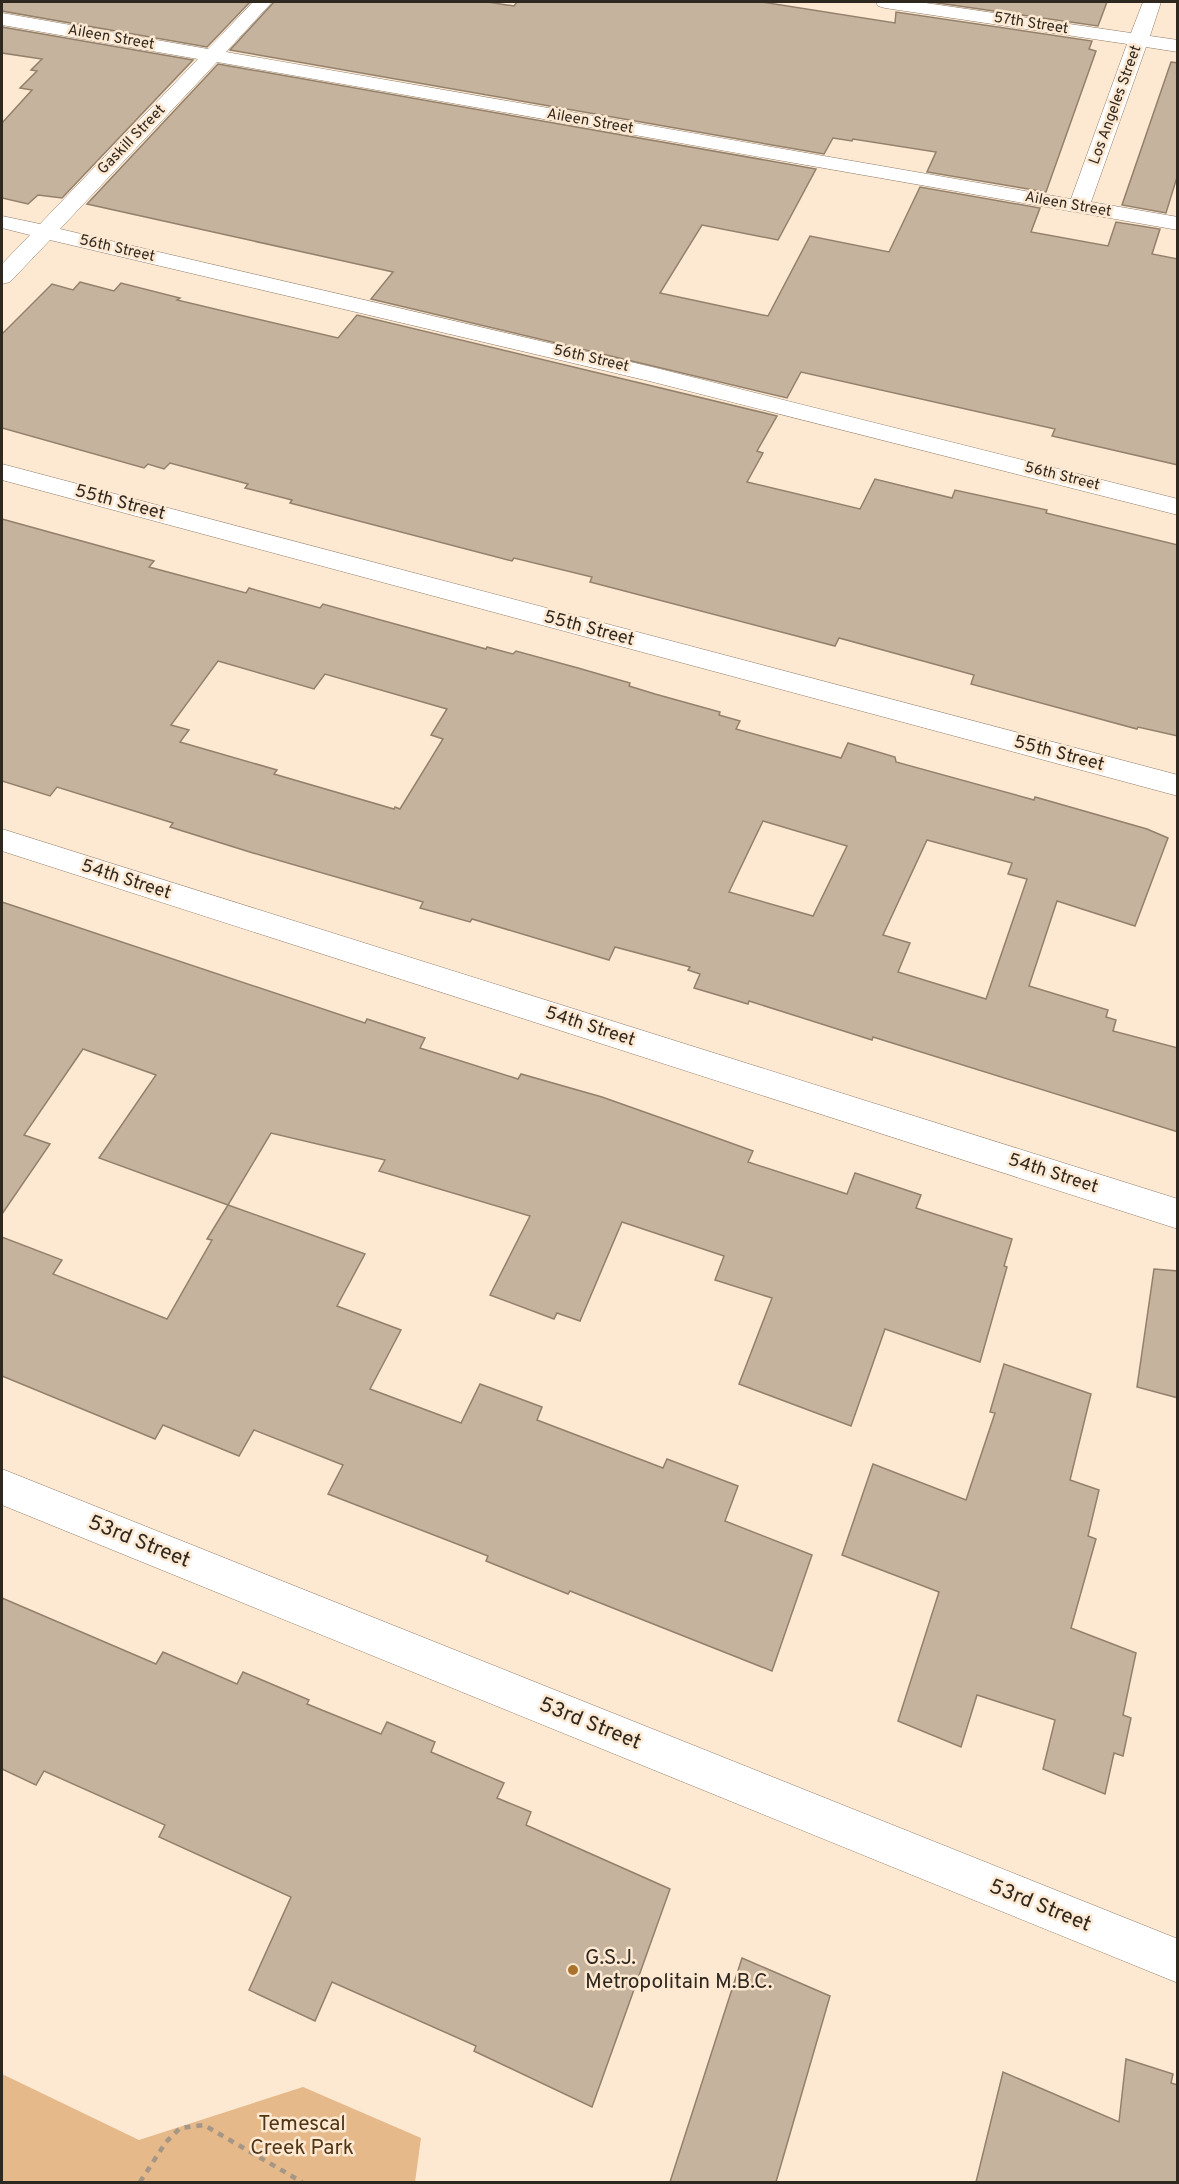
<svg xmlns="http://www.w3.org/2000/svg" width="1179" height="2184" viewBox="0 0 1179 2184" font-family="Overpass,sans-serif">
	<rect width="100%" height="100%" fill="#fde8d2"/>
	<path fill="#e5b989" d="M2 2074 139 2140 303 2087 421 2138 415 2182H2Z"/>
	<g fill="#c6b39d" stroke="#93806c" stroke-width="1.5" fill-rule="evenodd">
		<path d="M2 2H250L207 47 2 11Z"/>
		<path d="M274 2H488L514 6 517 2H762L895 23 896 12 1092 41 1089 49 1096 51 1046 192 927 172 936 152 853 139 852 141 833 138 824 154 230 50Z"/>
		<path d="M931 2H1107L1098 26Z"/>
		<path d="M2 27 193 60 62 198 38 195 28 204 2 198V123L32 90 20 88 37 71 31 70 42 59 2 53Z"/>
		<path d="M1171 62 1178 63V174L1166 213 1122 205Z"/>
		<path d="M218 64 816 169 778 240 702 225 660 293 768 316 810 236 889 252 920 187 1040 208 1031 232 1108 246 1116 222 1160 229 1152 254 1178 259V465L1052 436 1055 429 801 372 787 398 371 299 393 272 87 204Z"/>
		<path d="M80 282 114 291 121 283 180 298 177 300 338 338 357 315 777 416 757 451 763 453 747 482 860 509 875 479 952 498 955 490 1047 510 1046 513 1178 545V736L1138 727 1137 729 971 684 974 675 839 638 835 646 590 582 592 577 514 558 512 561 290 503 292 500 245 488 248 484 170 463 164 469 148 464 144 468 2 428V334L52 284 73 290Z"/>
		<path d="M2 519 154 561 149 567 246 593 249 588 320 608 323 604 486 649 487 647 513 654 516 651 578 668 630 683 629 686 655 694 720 712 719 715 740 721 736 729 841 758 848 743 895 757 896 762 1034 800 1035 797 1147 829 1168 838 1135 926 1057 901 1029 986 1108 1010 1106 1017 1116 1020 1113 1031 1178 1048V1132L873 1037 872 1040 749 1001 748 1004 694 988 700 974 688 970 690 967 615 947 609 960 472 919 470 922 420 908 423 902 253 853 170 827 173 823 57 787 50 796 2 781ZM218 661 314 689 325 674 447 709 431 735 443 739 400 809 395 807 394 809 274 774 277 770 180 742 189 730 171 725ZM763 821 847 846 813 916 729 892ZM927 840 1012 863 1008 874 1027 879 986 999 898 972 910 943 883 935Z"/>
		<path d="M2 902 365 1023 367 1019 425 1038 420 1048 518 1079 521 1074 602 1097 667 1120 753 1151 748 1162 847 1194 855 1173 921 1195 916 1208 1012 1239 1004 1266 1007 1267 980 1362 885 1329 851 1426 739 1384 772 1298 715 1280 724 1256 622 1222 580 1321 557 1313 554 1319 490 1295 530 1216 379 1171 385 1160 271 1133 228 1205 99 1158 156 1075 83 1049 24 1135 50 1144 2 1214Z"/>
		<path d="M228 1205 365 1254 337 1306 401 1330 370 1389 461 1423 480 1384 542 1407 537 1420 663 1468 667 1459 738 1486 725 1521 812 1555 772 1671 570 1591 568 1594 486 1561 488 1556 328 1494 343 1465 254 1430 239 1456 163 1425 155 1439 2 1376V1237L62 1260 53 1274 167 1319 212 1240 207 1239Z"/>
		<path d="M1154 1269 1178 1271V1398L1137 1387Z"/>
		<path d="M1004 1364 1091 1394 1070 1480 1099 1490 1088 1536 1096 1539 1071 1628 1136 1653 1123 1715 1131 1718 1123 1756 1114 1753 1105 1794 1043 1769 1055 1720 977 1695 961 1747 898 1721 939 1592 842 1555 873 1464 966 1500 995 1413 990 1412Z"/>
		<path d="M2 1598 156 1664 163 1652 237 1684 243 1672 309 1700 307 1704 381 1734 387 1722 435 1742 431 1752 504 1783 497 1798 531 1812 526 1825 670 1889 592 2107 474 2051 476 2046 332 1982 315 2021 249 1990 291 1897 159 1837 165 1825 44 1771 36 1785 2 1769Z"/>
		<path d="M742 1958 830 1996 776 2182H670Z"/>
		<path d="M1126 2059 1173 2074 1171 2083 1178 2085V2182H976L1003 2072 1119 2122Z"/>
	</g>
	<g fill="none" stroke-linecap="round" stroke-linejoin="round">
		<g stroke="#8e7c68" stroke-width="1">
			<g id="street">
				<path d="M253 2H272L226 52 1071 199 1127 44 885 8 878 6 876 2H919L1131 33 1143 2H1161L1150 36 1178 40V52L1146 47 1091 202 1178 217V230L217 62 60 229 652 367 1178 499V515L649 381 50 240 10 282 2 284V264L30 235 2 228V216L40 224 198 59 2 25V13L208 49Z"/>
				<path d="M2 464 1178 775V796L2 480Z"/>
				<path d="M2 829 1178 1199V1229L2 851Z"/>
				<path d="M2 1469 1178 1939V1983L2 1505Z"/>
			</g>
		</g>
		<path stroke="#a59686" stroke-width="4.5" stroke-dasharray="6 6" stroke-linecap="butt" d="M140 2182 166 2142 180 2128 204 2125 302 2182"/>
		<use href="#street" fill="#fff" fill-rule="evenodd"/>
	</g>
	<circle fill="#a9732e" stroke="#fde8d2" stroke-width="2" cx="573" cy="1970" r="6"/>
	<g text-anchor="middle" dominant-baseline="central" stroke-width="5" stroke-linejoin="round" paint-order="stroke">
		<g font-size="15" fill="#2f281f" stroke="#fde8d2">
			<text transform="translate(1031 24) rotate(9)">57th Street</text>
			<text transform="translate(111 38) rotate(10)">Aileen Street</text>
			<text transform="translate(1116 105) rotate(-70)">Los Angeles Street</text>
			<text transform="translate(590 122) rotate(10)">Aileen Street</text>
			<text transform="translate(132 140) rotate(-46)">Gaskill Street</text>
			<text transform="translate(1068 205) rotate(10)">Aileen Street</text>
			<text transform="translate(117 249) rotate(13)">56th Street</text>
			<text transform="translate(591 359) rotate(13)">56th Street</text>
			<text transform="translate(1062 477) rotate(14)">56th Street</text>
		</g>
		<g font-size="18" fill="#2f281f" stroke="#fde8d2">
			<text transform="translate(120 503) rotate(15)">55th Street</text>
			<text transform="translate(589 629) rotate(15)">55th Street</text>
			<text transform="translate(1059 754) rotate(15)">55th Street</text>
			<text transform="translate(126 880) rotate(18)">54th Street</text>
			<text transform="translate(590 1027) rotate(18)">54th Street</text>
			<text transform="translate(1053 1174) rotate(18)">54th Street</text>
		</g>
		<g font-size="21" fill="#2f281f" stroke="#fde8d2">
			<text transform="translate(139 1542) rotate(22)">53rd Street</text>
			<text transform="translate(590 1724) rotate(22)">53rd Street</text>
			<text transform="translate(1040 1906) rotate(22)">53rd Street</text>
		</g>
		<g font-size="21" fill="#2f281f" stroke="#fde8d2" text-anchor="start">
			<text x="585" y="1958">G.S.J.<tspan x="585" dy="24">Metropolitain M.B.C.</tspan></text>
		</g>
		<g font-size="21" fill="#503514" stroke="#fde8d2">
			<text x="302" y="2124">Temescal<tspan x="302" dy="24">Creek Park</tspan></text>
		</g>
	</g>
	<rect width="1179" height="2184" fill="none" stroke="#2f281f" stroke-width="6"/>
</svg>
